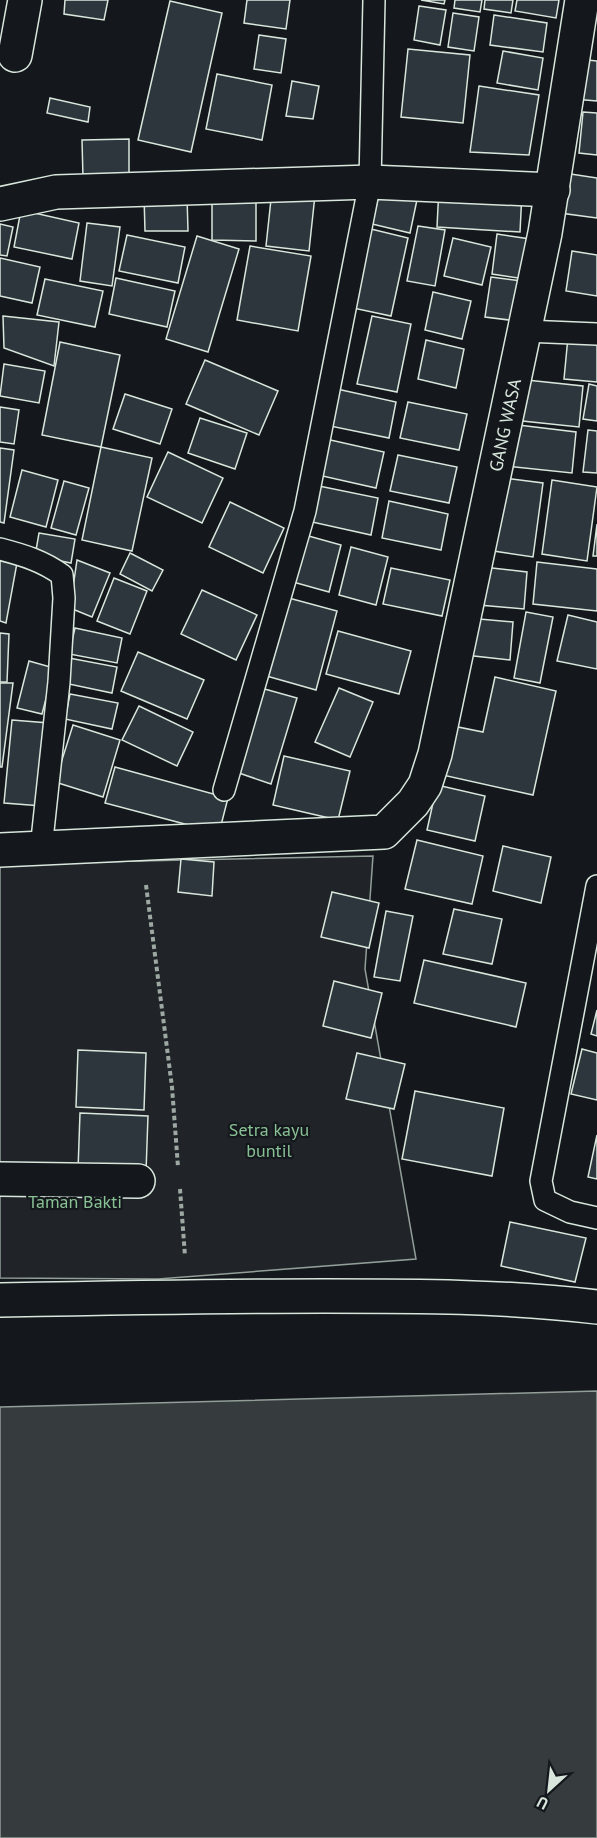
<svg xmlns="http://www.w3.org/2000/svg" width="597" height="1838" viewBox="0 0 597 1838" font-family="'PT Sans',sans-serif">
	<rect width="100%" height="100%" fill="#14181c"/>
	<path fill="#202428" stroke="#939e99" stroke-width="1.5" d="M373 856 365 969 416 1259 158 1279 0 1278V864Z"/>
	<path fill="#363b3e" stroke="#939e99" stroke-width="1.5" d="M597 1391V1838H0V1407Z"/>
	<g fill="#2c363c" stroke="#d8e6dc" stroke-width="1.5">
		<path d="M65 0H108L104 20 64 14Z"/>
		<path d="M247 0H290L286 29 244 23Z"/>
		<path d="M421 0H445L444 4Z"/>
		<path d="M455 0H482L480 12 454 8Z"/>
		<path d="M485 0H513L511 13 484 9Z"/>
		<path d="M517 0H559L556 18 515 11Z"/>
		<path d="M170 1 222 13 191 152 138 140Z"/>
		<path d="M419 6 446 10 440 45 414 40Z"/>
		<path d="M453 13 479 17 474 51 448 47Z"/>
		<path d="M494 15 547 23 543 52 490 45Z"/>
		<path d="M259 35 286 39 281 73 254 69Z"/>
		<path d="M408 49 470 55 463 123 401 117Z"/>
		<path d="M503 51 543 58 538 90 497 83Z"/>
		<path d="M578 59 597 61V101L574 99Z"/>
		<path d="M217 74 272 85 262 140 206 129Z"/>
		<path d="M292 81 319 86 313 119 286 116Z"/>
		<path d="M479 86 539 95 529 155 470 152Z"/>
		<path d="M50 98 90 107 88 122 47 113Z"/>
		<path d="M583 112 597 113V155L579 153Z"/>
		<path d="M129 139V177L83 178 82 140Z"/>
		<path d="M564 173 597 178V218L560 213Z"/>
		<path d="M381 186 418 195 410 233 372 224Z"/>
		<path d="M439 187 522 192 520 232 437 227Z"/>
		<path d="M272 190 315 195 309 251 266 246Z"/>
		<path d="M212 191 256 192V241L212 240Z"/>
		<path d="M144 196H187L188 231H145Z"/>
		<path d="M21 210 79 223 72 259 14 247Z"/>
		<path d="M87 223 120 227 112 286 80 281Z"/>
		<path d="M0 224 13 227 7 256 0 255Z"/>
		<path d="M418 226 445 230 435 286 407 281Z"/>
		<path d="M371 229 408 238 391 316 353 308Z"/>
		<path d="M497 234 537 240 532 280 492 274Z"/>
		<path d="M127 235 185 247 178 283 119 271Z"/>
		<path d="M197 236 239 249 208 352 166 339Z"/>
		<path d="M453 238 491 247 482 285 444 276Z"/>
		<path d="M250 246 311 256 298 331 237 320Z"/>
		<path d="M572 251 597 255V296L566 291Z"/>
		<path d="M0 258 40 267 32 303 0 296Z"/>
		<path d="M491 277 530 282 525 322 485 317Z"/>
		<path d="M116 278 175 291 167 327 109 314Z"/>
		<path d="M45 279 103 291 95 327 37 315Z"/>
		<path d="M433 292 471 301 462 339 425 330Z"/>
		<path d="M3 316 59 322 54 366 4 348Z"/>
		<path d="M372 316 411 324 397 392 357 384Z"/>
		<path d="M568 337 597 340V382L564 379Z"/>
		<path d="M426 340 464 349 456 388 418 379Z"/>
		<path d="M60 342 120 355 101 447 42 435Z"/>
		<path d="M205 360 278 391 259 435 186 404Z"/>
		<path d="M4 364 45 371 39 403 0 396Z"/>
		<path d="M517 379 583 386 579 427 513 420Z"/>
		<path d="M589 384 597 386V421L583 419Z"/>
		<path d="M337 389 396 402 389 438 330 426Z"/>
		<path d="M125 394 172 409 160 444 113 429Z"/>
		<path d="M408 402 467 414 459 450 400 438Z"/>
		<path d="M0 407 19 410 14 444 0 442Z"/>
		<path d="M200 418 247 433 235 469 188 453Z"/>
		<path d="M510 424 576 432 572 473 506 466Z"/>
		<path d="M588 430 597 431V473L583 472Z"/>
		<path d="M326 439 384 452 376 488 318 475Z"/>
		<path d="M101 447 152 458 132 551 82 540Z"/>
		<path d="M0 448 14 450 4 523 0 522Z"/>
		<path d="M168 452 223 478 202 523 147 497Z"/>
		<path d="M398 455 457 467 449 503 390 491Z"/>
		<path d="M22 470 58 480 46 527 10 517Z"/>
		<path d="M497 477 543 483 533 557 487 550Z"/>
		<path d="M552 480 597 487 587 561 542 554Z"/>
		<path d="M64 481 89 488 76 535 51 528Z"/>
		<path d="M319 486 378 498 371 535 312 522Z"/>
		<path d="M389 501 448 514 441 550 382 538Z"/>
		<path d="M230 502 284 528 263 573 209 547Z"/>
		<path d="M597 524V556H593Z"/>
		<path d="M39 533 75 539 71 563 35 556Z"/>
		<path d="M305 535 341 545 329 592 293 582Z"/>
		<path d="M351 547 388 557 376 605 339 595Z"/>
		<path d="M130 553 163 570 152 591 120 574Z"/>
		<path d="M77 560 110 573 92 617 70 608Z"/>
		<path d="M0 561 17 563 6 623 0 621Z"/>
		<path d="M537 562 597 569V611L533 604Z"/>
		<path d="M483 567 527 572 524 609 479 605Z"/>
		<path d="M391 568 450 580 442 616 383 604Z"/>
		<path d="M114 578 147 591 130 634 97 621Z"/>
		<path d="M202 590 257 615 236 660 181 634Z"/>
		<path d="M285 597 337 611 316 690 263 675Z"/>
		<path d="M526 612 553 617 540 683 514 678Z"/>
		<path d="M568 615 597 622V669L557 661Z"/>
		<path d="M468 618 513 622 510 660 465 655Z"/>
		<path d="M75 628 122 638 117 663 69 654Z"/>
		<path d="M338 631 411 651 399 694 326 674Z"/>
		<path d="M0 633 9 634 7 682H0Z"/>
		<path d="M138 652 204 680 187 719 121 691Z"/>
		<path d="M69 658 117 667 112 693 64 683Z"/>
		<path d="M29 661 54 668 42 714 17 708Z"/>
		<path d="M495 677 556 691 533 795 438 774 448 725 483 732Z"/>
		<path d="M0 683H13L2 767H0Z"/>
		<path d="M261 688 297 698 271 784 236 772Z"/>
		<path d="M339 688 373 702 350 757 315 742Z"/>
		<path d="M70 694 118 703 112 729 65 719Z"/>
		<path d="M139 706 193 732 177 766 122 740Z"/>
		<path d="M12 720 49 723 42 806 4 803Z"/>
		<path d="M73 725 120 740 103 797 55 782Z"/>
		<path d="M284 756 350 771 338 820 273 805Z"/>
		<path d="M115 767 228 798 219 833 105 803Z"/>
		<path d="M437 785 485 796 475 841 427 830Z"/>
		<path d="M417 840 483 856 472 904 405 889Z"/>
		<path d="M503 846 551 857 541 903 493 891Z"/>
		<path d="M181 859 214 862 212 896 178 892Z"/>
		<path d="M332 892 379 903 369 948 321 937Z"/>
		<path d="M454 909 502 919 492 964 443 954Z"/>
		<path d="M386 911 413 916 400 981 374 977Z"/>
		<path d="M424 960 526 983 516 1027 414 1003Z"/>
		<path d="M334 981 382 993 371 1038 323 1026Z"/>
		<path d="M597 1010V1036L591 1034Z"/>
		<path d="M582 1049 597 1053V1100L571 1094Z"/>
		<path d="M78 1050 146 1053 144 1110 76 1107Z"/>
		<path d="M357 1053 405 1064 394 1109 346 1099Z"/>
		<path d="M415 1091 504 1108 492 1176 402 1159Z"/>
		<path d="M80 1113 148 1116 146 1172 78 1170Z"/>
		<path d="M597 1135V1179L588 1177Z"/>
		<path d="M510 1222 586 1238 575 1282 501 1266Z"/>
	</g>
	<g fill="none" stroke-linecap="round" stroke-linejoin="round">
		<g stroke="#d8e6dc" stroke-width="24">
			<g id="lane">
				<path d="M525 331 597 334"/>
				<path d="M0 549C23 555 43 561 62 575L64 598 59 682 41 849"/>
				<path d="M224 790 305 511 370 182 374 0"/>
				<path d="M597 886 541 1181 545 1200 570 1212 597 1218"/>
			</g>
		</g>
		<g stroke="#d8e6dc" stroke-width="36">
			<g id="street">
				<path d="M15 55 25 0"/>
				<path d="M0 204 56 192 370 182 553 190"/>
				<path d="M0 850 384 832 413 803 425 785 435 754 545 233 582 0"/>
				<path d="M0 1179 138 1181"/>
				<path d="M0 1300C108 1298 216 1296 324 1296 415 1296 506 1296 597 1307"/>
			</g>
		</g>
		<g stroke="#9da8a2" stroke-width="4" stroke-dasharray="4.5 3" stroke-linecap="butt">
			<path d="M146 885 172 1087 178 1167"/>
			<path d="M180 1189 185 1256"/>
		</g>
		<use href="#lane" stroke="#14181c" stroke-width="21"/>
		<use href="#street" stroke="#14181c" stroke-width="33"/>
	</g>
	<g text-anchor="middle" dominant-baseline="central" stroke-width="4.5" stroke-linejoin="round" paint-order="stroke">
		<g font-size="18" fill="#d8e6dc" stroke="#14181c">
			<text transform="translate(505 425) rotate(-78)">GANG WASA</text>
		</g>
		<g font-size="18" fill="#8ac095" stroke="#14181c">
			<text x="269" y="1129">Setra kayu<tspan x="269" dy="21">buntil</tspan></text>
			<text x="75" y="1201">Taman Bakti</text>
		</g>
	</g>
	<g transform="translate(549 1790) rotate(207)" stroke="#14181c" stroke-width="4.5" paint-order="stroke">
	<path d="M0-4.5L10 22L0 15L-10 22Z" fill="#d8e6dc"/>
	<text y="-9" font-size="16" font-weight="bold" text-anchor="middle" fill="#d8e6dc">U</text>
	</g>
</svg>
